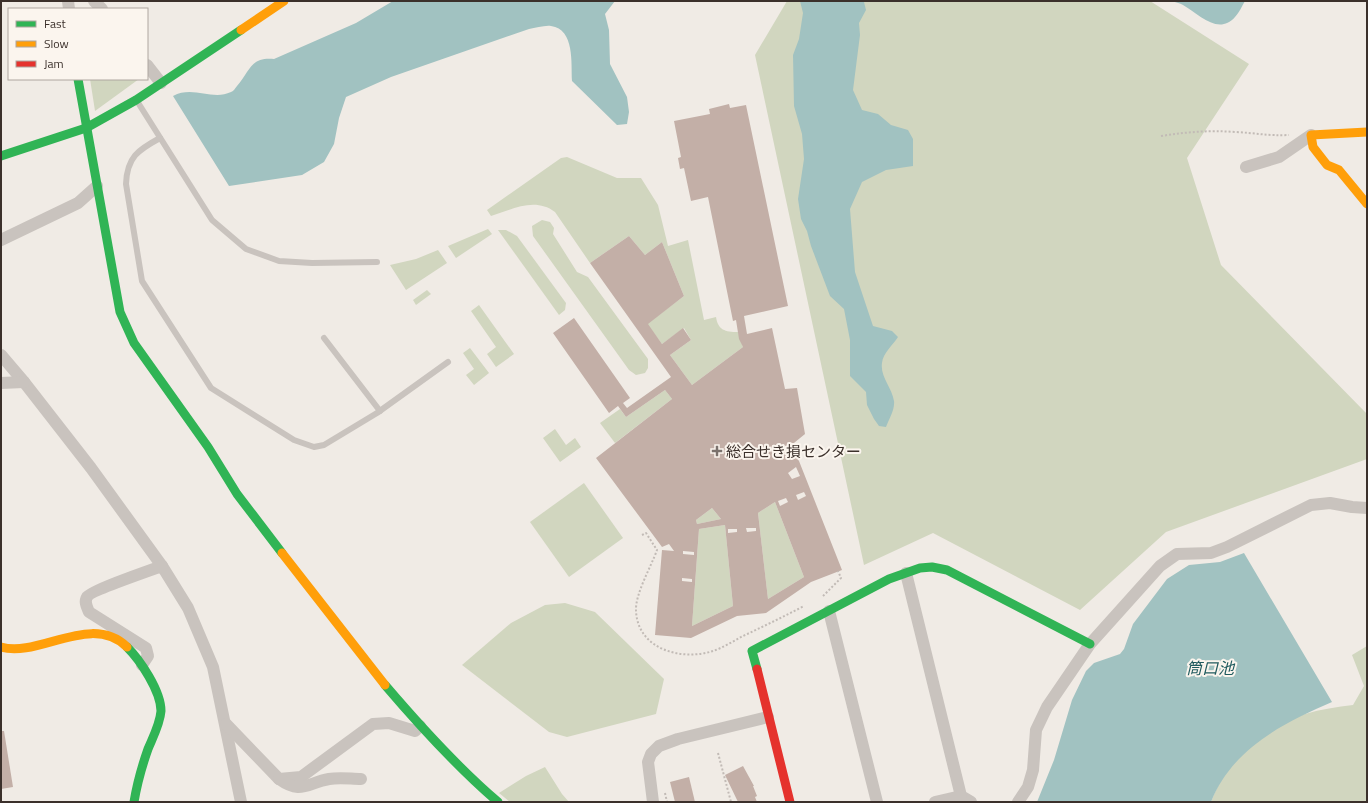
<svg xmlns="http://www.w3.org/2000/svg" width="1368" height="803" viewBox="0 0 1368 803" font-family="'Titillium Web','Noto Sans JP',sans-serif">
	<rect width="100%" height="100%" fill="#f0ebe5"/>
	<g fill="#d1d6bf">
		<path d="M787 1H1150L1249 64 1187 158 1221 265 1367 414V459L1166 532 1080 610 933 533 864 565 755 55Z"/>
		<path d="M90 79H139L95 111Z"/>
		<path d="M567 157 617 178H641L658 205 668 246 688 240 704 320 716 317C718 330 725 332 738 332L743 347 692 385 670 355 691 340 684 328 662 344 647 324 684 296 662 242 645 255 629 236 590 263 555 212C535 197 513 209 491 216L487 210 561 158Z"/>
		<path d="M542 220 550 222 554 228 553 234 577 272 588 277 648 359V368L645 373 636 375 629 370 533 236 532 226Z"/>
		<path d="M488 229 492 234 456 258 448 246Z"/>
		<path d="M498 230H506L517 236 566 303 565 310 559 315Z"/>
		<path d="M438 250 447 263 406 290 390 265 416 259Z"/>
		<path d="M427 290 431 294 416 305 413 300Z"/>
		<path d="M479 305 514 354 496 367 487 354 496 347 471 311Z"/>
		<path d="M470 348 489 373 474 385 466 375 474 369 463 353Z"/>
		<path d="M665 390 672 399 615 443 600 423 620 409 626 417Z"/>
		<path d="M555 429 566 445 575 438 581 447 560 462 543 438Z"/>
		<path d="M584 483 623 538 569 577 530 522Z"/>
		<path d="M775 502 804 577 768 599 758 513Z"/>
		<path d="M712 508 721 519 697 524 696 520Z"/>
		<path d="M725 525 733 606 692 626 699 529Z"/>
		<path d="M565 603 595 612 664 679 656 714 567 737 549 732 462 665 511 623 545 605Z"/>
		<path d="M1367 646V802H1211C1216 788 1226 771 1236 760 1253 743 1283 721 1305 714 1321 709 1337 707 1353 705L1364 686 1352 655Z"/>
		<path d="M545 767 562 794 569 802H510L499 793 526 776Z"/>
	</g>
	<g fill="#a1c2c1">
		<path d="M393 1H615L605 14 609 30 610 64 627 97 629 112 627 124 617 125 572 81C571 64 575 29 551 26 545 25 536 28 529 29L391 77 346 97 339 118 334 144 324 162 302 175 229 186 173 96C193 85 212 101 231 92 234 91 235 88 237 86 251 70 250 57 274 59L356 23Z"/>
		<path d="M800 1 864 2 866 10 859 23 860 35 853 90 862 110 878 114 891 125 908 130 913 139V166L886 170 862 182 850 209 855 272 873 326 892 331 898 337C893 345 883 353 882 363 880 377 892 387 894 401 895 410 889 419 886 427L879 426 874 419 867 405 866 392 850 376V340L844 309 830 296 811 246 807 231 801 219 798 199 804 159 802 134 794 106 793 55 799 39 803 13Z"/>
		<path d="M1171 1H1245C1242 6 1239 13 1235 17 1218 36 1199 14 1183 5 1180 3 1175 2 1171 1Z"/>
		<path d="M1244 553 1332 702C1283 723 1232 749 1211 802H1037L1054 760 1072 700 1086 671 1094 663 1120 654 1124 649 1133 624 1167 579 1189 565 1220 562Z"/>
	</g>
	<g fill="#c3afa7" fill-rule="evenodd">
		<path d="M729 104 730 108 746 105 788 306 744 316 747 334 772 328 785 389 797 388 805 434 789 447 799 461 842 570 811 582 766 613 737 616 691 638 655 635 662 550 674 551 669 544 662 547 596 458 672 399 665 390 626 417 618 406 609 413 553 333 574 318 630 398 623 403 627 408 671 377 590 263 629 236 645 255 662 242 684 296 648 324 662 344 683 328 691 340 670 355 692 385 743 347 739 339 736 320 733 321 708 197 691 201 684 168 680 169 678 158 681 157 674 121 710 114 709 109ZM796 467 800 476 792 479 788 473ZM804 492 806 496 798 500 796 495ZM786 498 788 502 780 506 778 501ZM775 502 804 577 768 599 758 513ZM712 508 721 519 697 524 696 520ZM725 525 733 606 692 626 699 529ZM746 528H756V531L747 532ZM728 529H737V532L728 533ZM683 551 694 552V555L683 554ZM682 578 692 579V582L682 581Z"/>
		<path d="M1 731H4L13 787 1 789Z"/>
		<path d="M743 766 754 786H753L757 796 755 797 757 802H738L725 775Z"/>
		<path d="M689 777 695 802H675L670 782Z"/>
	</g>
	<g fill="none" stroke-linecap="round" stroke-linejoin="round">
		<g stroke="#c2bbb6" stroke-width="2" stroke-dasharray="2 2" stroke-linecap="butt">
			<path d="M1161 136C1187 132 1209 130 1236 132 1255 133 1268 136 1289 135"/>
			<path d="M642 535 646 533 657 550C651 567 635 594 636 611 638 650 682 661 713 651 722 648 732 642 741 637 762 627 783 617 804 606"/>
			<path d="M823 596 841 578 838 571"/>
			<path d="M718 753 731 802"/>
			<path d="M665 793 667 802"/>
		</g>
		<g stroke="#c9c3be" stroke-width="6">
			<path d="M137 101 212 220 246 249 279 261 312 263 377 262"/>
			<path d="M160 138C138 150 127 157 126 184L142 281 211 388 294 440 314 447 324 445 377 413 448 362"/>
			<path d="M324 338 380 411"/>
		</g>
		<g stroke="#c9c3be" stroke-width="12">
			<path d="M68 1 69 9"/>
			<path d="M94 1 102 9"/>
			<path d="M147 65 161 83"/>
			<path d="M1246 167 1279 157 1311 135"/>
			<path d="M1 240 78 203 97 186"/>
			<path d="M1 355 24 382 91 468 162 566 188 608 213 667 241 802"/>
			<path d="M1 383 24 382"/>
			<path d="M906 573 961 796 971 802"/>
			<path d="M829 611 877 802"/>
			<path d="M142 665 148 656 146 648 89 612C87 607 84 602 87 597 90 591 151 570 162 566"/>
			<path d="M226 724 279 779 301 777 373 724 389 723 415 731 420 726"/>
			<path d="M279 779C301 795 307 783 329 779 340 777 351 779 361 779"/>
			<path d="M653 802 648 762 651 754 659 746 678 739 768 717"/>
			<path d="M935 802 961 796"/>
			<path d="M1018 802 1028 787 1033 770 1036 730 1047 707 1090 644 1160 566 1177 554 1211 553 1227 547 1311 505 1330 503 1352 507 1367 508"/>
		</g>
		<g stroke="#30b455" stroke-width="9">
			<path d="M78 79 120 312 134 343 208 447 237 494 282 553"/>
			<path d="M1 156 86 128 136 100 241 30"/>
			<path d="M127 647C140 660 161 691 161 711 160 724 153 737 148 749 142 766 137 784 134 802"/>
			<path d="M757 669 752 651 889 579 920 568 932 567 947 570 1090 644"/>
			<path d="M385 685C420 726 457 767 498 802"/>
		</g>
		<g stroke="#ff9f0a" stroke-width="9">
			<path d="M241 30 284 1"/>
			<path d="M1367 132 1311 135 1313 147 1327 165 1339 170 1367 204"/>
			<path d="M282 553 385 685"/>
			<path d="M1 647C39 658 91 612 127 647"/>
		</g>
		<path stroke="#e5322d" stroke-width="9" d="M757 669 790 802"/>
	</g>
	<path fill="#7a716c" stroke="#fbf5ee" stroke-width="1.5" d="M715 445h4v4h4v4h-4v4h-4v-4h-4v-4h4z"/>
	<g text-anchor="middle" dominant-baseline="central" stroke-width="4" stroke-linejoin="round" paint-order="stroke">
		<g font-size="15" fill="#3b302b" stroke="#fbf5ee" text-anchor="start">
			<text x="726" y="451">総合せき損センター</text>
		</g>
		<g font-size="16" font-style="italic" fill="#1f5a5e" stroke="#fbf5ee">
			<text x="1210" y="668">筒口池</text>
		</g>
	</g>
	<rect width="1368" height="803" fill="none" stroke="#3b302b" stroke-width="4"/>
	<rect x="8" y="8" width="140" height="72" fill="#fbf5ee" stroke="#aea6a0"/>
	<rect x="16" y="21" width="20" height="6" fill="#30b455" stroke="#aea6a0"/>
	<text x="44" y="28" font-size="12" fill="#3b302b">Fast</text>
	<rect x="16" y="41" width="20" height="6" fill="#ff9f0a" stroke="#aea6a0"/>
	<text x="44" y="48" font-size="12" fill="#3b302b">Slow</text>
	<rect x="16" y="61" width="20" height="6" fill="#e5322d" stroke="#aea6a0"/>
	<text x="44" y="68" font-size="12" fill="#3b302b">Jam</text>
</svg>
